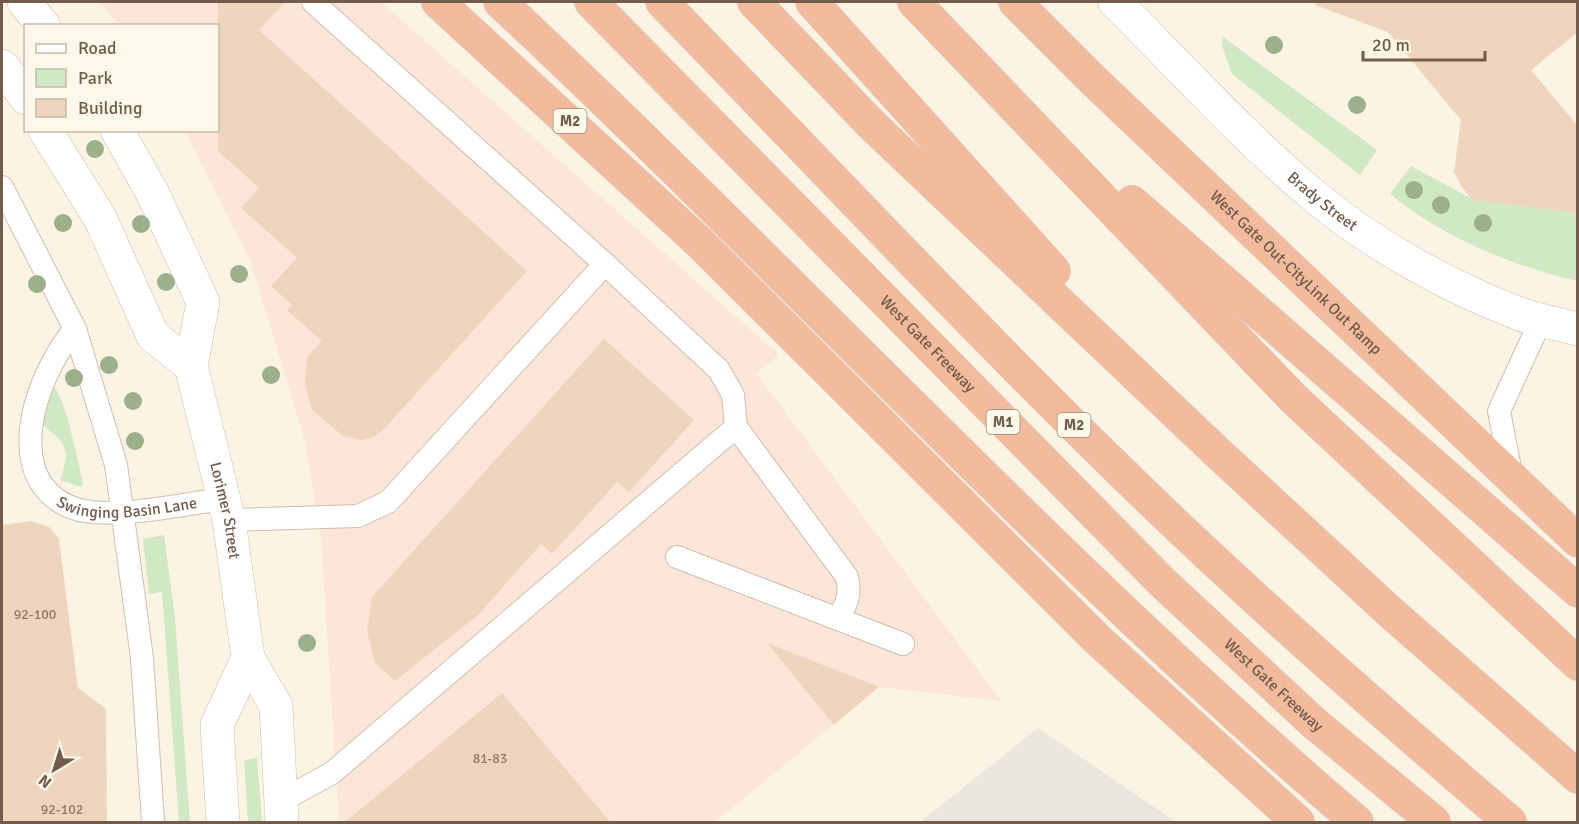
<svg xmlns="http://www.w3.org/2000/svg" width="1579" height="824" viewBox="0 0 1579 824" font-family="Signika,sans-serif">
	<rect width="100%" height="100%" fill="#fbf4e5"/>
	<path fill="#fbe6d9" d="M99 2H381L779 355 756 373 1001 701 879 687 715 822H339L321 540 305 441 250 260 185 131 218 130V26L119 25Z"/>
	<path fill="#ebe6df" d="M1038 728 1176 822H920Z"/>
	<g fill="#d0e8c4">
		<path d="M1223 37 1377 150 1360 175 1232 74 1222 46Z"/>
		<path d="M1411 166 1472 199 1577 213V281C1511 265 1443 238 1390 194Z"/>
		<path d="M54 387C66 399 78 463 83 483L81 487 60 480C71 450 67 443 42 425Z"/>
		<path d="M164 535 175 618 190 822H179L162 592 149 594 143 539Z"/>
		<path d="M257 758 262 822H248L244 760Z"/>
	</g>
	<g fill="#efd5bd">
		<path d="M218 2H285L259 30 527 271 384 429 374 437 361 440 343 436 312 410 305 384 307 357 322 341 287 310 292 305 271 286 297 258 241 208 259 188 218 151Z"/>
		<path d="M1316 2H1578V32L1531 70 1578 126V213L1472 200 1461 186 1454 172 1461 120 1388 32 1315 5Z"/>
		<path d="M604 339 694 420 629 492 617 482 552 554 541 544 478 615 395 681 375 663 367 631 372 597Z"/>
		<path d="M31 521 49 527 59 539 78 688 106 709 107 822H2V525Z"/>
		<path d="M767 643 879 687 834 725Z"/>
		<path d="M502 693 610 822H345Z"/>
	</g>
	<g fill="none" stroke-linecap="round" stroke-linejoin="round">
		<g stroke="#cebfaf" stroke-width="24">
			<g id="lane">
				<path d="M2 187 75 329 116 465 142 658 153 822"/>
				<path d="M605 264 719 370 733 395 736 427 847 577C851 595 847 603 838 619"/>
				<path id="s1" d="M75 329C31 381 0 487 79 510 122 519 180 504 224 499"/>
				<path d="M1512 479 1499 411 1541 320"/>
				<path d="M229 520 358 516 388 502 605 264 313 2"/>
				<path d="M677 557 903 644"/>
				<path d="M279 802 332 773 736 427"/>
			</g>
		</g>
		<g stroke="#cebfaf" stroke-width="34">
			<g id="street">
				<path id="s2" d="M1115 2C1180 66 1242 136 1313 195 1370 243 1450 288 1520 314 1539 321 1559 324 1578 329"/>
			</g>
		</g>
		<g stroke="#cfbda9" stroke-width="34">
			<g id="secondary">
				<path d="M24 2 44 26"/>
				<path d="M2 66 26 98"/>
				<path d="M45 130 100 218 153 336 191 366"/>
				<path id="s3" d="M117 130 153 194 203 302 191 366 229 520 248 658 276 706 282 822"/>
				<path d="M223 822 217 725 248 658"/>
			</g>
		</g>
		<g stroke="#d8d1cd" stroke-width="34">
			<g id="highway">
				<path d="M438 2 699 242 1098 640 1298 822"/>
				<path d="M500 2C789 272 1056 565 1357 822"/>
				<path id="s4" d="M591 2 1162 582 1314 723 1434 822"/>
				<path d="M662 2C811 155 957 311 1110 461 1238 587 1373 705 1510 822"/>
				<path d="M754 2 871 124 1220 455 1389 611 1578 777"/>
				<path d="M812 2 1054 271"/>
				<path d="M914 2 1293 398 1578 664"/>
				<path id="s5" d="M1015 2 1093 80 1578 541"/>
				<path d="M1132 202 1578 591"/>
			</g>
		</g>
		<use href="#lane" stroke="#fff" stroke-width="22"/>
		<use href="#street" stroke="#fff" stroke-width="33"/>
		<use href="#secondary" stroke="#fff" stroke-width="33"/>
		<use href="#highway" stroke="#f3bb9e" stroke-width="33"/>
	</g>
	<g fill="#9cb08c">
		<circle cx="1274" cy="45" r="9"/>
		<circle cx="1357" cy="105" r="9"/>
		<circle cx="95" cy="149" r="9"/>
		<circle cx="1414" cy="190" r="9"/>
		<circle cx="1441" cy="205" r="9"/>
		<circle cx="63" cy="223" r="9"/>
		<circle cx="1483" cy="223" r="9"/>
		<circle cx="141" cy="224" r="9"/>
		<circle cx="239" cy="274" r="9"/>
		<circle cx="166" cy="282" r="9"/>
		<circle cx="37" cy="284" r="9"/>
		<circle cx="109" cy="365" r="9"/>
		<circle cx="271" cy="375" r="9"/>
		<circle cx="74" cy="378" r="9"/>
		<circle cx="133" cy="401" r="9"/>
		<circle cx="135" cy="441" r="9"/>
		<circle cx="307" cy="643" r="9"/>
	</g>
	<g text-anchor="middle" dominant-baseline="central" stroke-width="4.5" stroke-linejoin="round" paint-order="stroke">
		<g font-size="14" fill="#927a68">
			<text x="35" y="614">92-100</text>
			<text x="490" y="758">81-83</text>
			<text x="62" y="809">92-102</text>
		</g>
		<g fill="#fef8eb" stroke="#9d8b7b" stroke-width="1.5">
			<rect x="553.5" y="109" width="33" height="24" rx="4.5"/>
			<rect x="986.5" y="410" width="33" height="24" rx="4.5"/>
			<rect x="1057.5" y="413" width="33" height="24" rx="4.5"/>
		</g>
		<g font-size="15" font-weight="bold" fill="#735c4b">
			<text x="570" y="121">M2</text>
			<text x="1003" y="422">M1</text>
			<text x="1074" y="425">M2</text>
		</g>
		<g font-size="16" fill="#735c4b" stroke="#fef8eb">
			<text stroke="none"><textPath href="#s2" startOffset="288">Brady Street</textPath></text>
			<text stroke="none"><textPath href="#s5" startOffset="390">West Gate Out-CityLink Out Ramp</textPath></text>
			<text stroke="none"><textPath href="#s4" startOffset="480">West Gate Freeway</textPath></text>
			<text stroke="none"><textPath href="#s1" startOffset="262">Swinging Basin Lane</textPath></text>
			<text stroke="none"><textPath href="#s3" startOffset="406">Lorimer Street</textPath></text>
			<text stroke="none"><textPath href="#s4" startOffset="966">West Gate Freeway</textPath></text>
		</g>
	</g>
	<rect width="1579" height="824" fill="none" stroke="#735c4b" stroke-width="6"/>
	<rect x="24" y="24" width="195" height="108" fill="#fef8eb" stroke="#c6baab" stroke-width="1.5"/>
	<rect x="36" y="44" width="30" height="9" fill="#ffffff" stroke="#c6baab" stroke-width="1.5"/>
	<text x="78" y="54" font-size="18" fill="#735c4b">Road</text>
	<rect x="36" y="69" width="30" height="18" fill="#d0e8c4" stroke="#c6baab" stroke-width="1.5"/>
	<text x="78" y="84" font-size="18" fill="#735c4b">Park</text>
	<rect x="36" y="99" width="30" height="18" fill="#efd5bd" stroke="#c6baab" stroke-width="1.5"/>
	<text x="78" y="114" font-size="18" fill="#735c4b">Building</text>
	<g transform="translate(54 770) rotate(218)" stroke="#fef8eb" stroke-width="4.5" paint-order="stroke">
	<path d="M0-4.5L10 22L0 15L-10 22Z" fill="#735c4b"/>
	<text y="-9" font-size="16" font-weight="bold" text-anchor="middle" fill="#735c4b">N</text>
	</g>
	<path d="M1363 51v9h122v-9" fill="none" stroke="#735c4b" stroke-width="3"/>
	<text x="1372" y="51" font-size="18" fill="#735c4b" stroke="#fef8eb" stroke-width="4.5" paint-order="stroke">20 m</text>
</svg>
